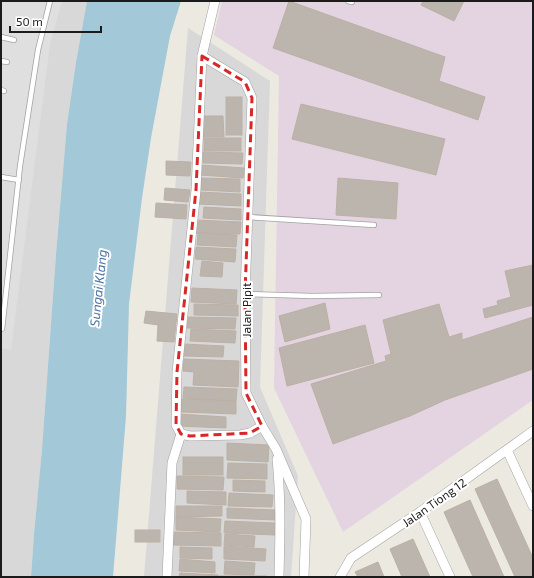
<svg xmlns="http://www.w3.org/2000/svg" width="534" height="578" viewBox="0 0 534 578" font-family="'Exo 2',sans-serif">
	<rect width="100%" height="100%" fill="#ece9e1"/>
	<g fill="#d9d8d8">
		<path d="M1 1H87L76 62 67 124 56 254 42 449 34 534 31 577H1Z"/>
		<path d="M188 28 270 81 260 387 298 476 291 577H144Z"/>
	</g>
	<path fill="#e4d3e0" d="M222 1H533V400L343 532 274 388 279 76 214 35Z"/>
	<path fill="#dfdfdf" d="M1 1H62L50 44 11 350 1 348Z"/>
	<path fill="#a3c8d7" d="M87 1H181L170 36 151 138 142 198 129 304 126 416 113 577H31L34 534 42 449 56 254 67 124 76 62Z"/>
	<g fill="#bcb5ae" stroke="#bcb0a4">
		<path d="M289 1 445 57 439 81 485 97 478 120 273 48Z"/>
		<path d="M423 1H464L454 21 421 5Z"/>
		<rect x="226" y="97" width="16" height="38"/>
		<path d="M301 104 445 139 436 175 292 139Z"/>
		<path d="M202 116H223L224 137H202Z"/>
		<rect x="204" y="138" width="37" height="13"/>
		<path d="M203 152 243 153 242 164 203 163Z"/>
		<path d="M166 161 191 162 190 176 166 175Z"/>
		<path d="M201 165 244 168 243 178 200 175Z"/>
		<path d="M201 178 240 179V192L200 190Z"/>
		<path d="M338 178 398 183 396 219 336 215Z"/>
		<path d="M165 188 190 190 188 202 164 200Z"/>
		<path d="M199 192 241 194V206L198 204Z"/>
		<path d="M156 203 187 205 186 219 155 217Z"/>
		<path d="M204 207 241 209V220L203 218Z"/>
		<path d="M195 220 241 222 240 234 195 233Z"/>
		<path d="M198 233 237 235 236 247 197 245Z"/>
		<path d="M196 247 236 249 235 262 195 259Z"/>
		<path d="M202 261 223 263 222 277 200 276Z"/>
		<path d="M533 265V305L485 318 483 309 498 305 497 301 511 297 505 271Z"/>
		<path d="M192 288 237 290 236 304 191 302Z"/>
		<path d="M325 303 330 329 285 342 279 316Z"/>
		<path d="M194 304 238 305V316L194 315Z"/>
		<path d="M439 304 449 337 462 333V340L533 317V369L445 400 410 416 333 444 311 384 386 361 385 356 391 354 383 320Z"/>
		<path d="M146 311 177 314 174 342 157 341 158 325 144 323Z"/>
		<path d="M188 317 236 318 235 329 187 328Z"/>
		<path d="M365 325 374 363 287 386 279 348Z"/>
		<path d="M191 329 236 331 235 343 190 341Z"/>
		<path d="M184 344 224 346 223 357 184 356Z"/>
		<path d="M184 359 239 361 238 387 193 385 194 372 183 371Z"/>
		<path d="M184 387 237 389 236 401 183 398Z"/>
		<path d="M182 399 236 401V414L181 412Z"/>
		<path d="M179 414 226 417V428L178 426Z"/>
		<path d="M227 443 269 445 268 462 227 460Z"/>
		<rect x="183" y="457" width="40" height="18"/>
		<path d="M228 463 267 464V479L227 478Z"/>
		<path d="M177 476 224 477 223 490 177 489Z"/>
		<path d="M497 479 533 558V577H515L475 489Z"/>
		<path d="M233 480 265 481V492L233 491Z"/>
		<path d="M187 491 226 492V505L187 503Z"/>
		<path d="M229 493 273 495 272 507 228 506Z"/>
		<path d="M470 500 504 577H473L444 512Z"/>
		<path d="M176 506H222V516L176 517Z"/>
		<path d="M227 508 275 510V520L227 518Z"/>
		<path d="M176 517 221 519 220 532 176 530Z"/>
		<path d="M225 521 275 523V535L224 533Z"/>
		<rect x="135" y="530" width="25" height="12"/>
		<path d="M173 532 221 533V546L173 545Z"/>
		<path d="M225 534 255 536 254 547 224 545Z"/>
		<path d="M413 539 430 577H402L390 549Z"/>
		<path d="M224 546 266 549 265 561 224 559Z"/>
		<path d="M180 547 212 548V559L180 558Z"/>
		<path d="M180 559 215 562V573L179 571Z"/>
		<path d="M225 561 255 563 254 575 224 574Z"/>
		<path d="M378 562 384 577H358L355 572Z"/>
		<path d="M180 573 218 575V577H179Z"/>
		<rect x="219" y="576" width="47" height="1"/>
	</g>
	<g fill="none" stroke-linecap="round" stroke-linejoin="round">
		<g stroke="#a2a2a2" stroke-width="6">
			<g id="service">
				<path d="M348 1 352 2"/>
				<path d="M1 37 14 40"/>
				<path d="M1 61 7 62"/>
				<path d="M1 90 4 91"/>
				<path d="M1 177 19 180"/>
				<path d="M248 217 374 225"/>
				<path d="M245 294 312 296 379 295"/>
				<path d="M2 329 20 166 38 50 50 1"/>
			</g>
		</g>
		<g stroke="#a2a2a2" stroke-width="10">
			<g id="minor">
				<path d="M215 1 202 56 196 190 177 372 176 425 181 434 190 436 240 435 250 433 262 426"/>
				<path d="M202 56 245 82 252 98 245 294 246 393 262 426 276 449 306 519 304 577"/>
				<path d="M507 450 533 506"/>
				<path d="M277 459C281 498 280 537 279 577"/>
				<path d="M420 512 450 577"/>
				<path d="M167 577 172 463 181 434"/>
				<path d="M340 577 351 558 420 512 533 431"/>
			</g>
		</g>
		<use href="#service" stroke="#fff" stroke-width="4.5"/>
		<use href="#minor" stroke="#fff" stroke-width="9"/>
	</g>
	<path fill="none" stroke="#d62828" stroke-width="3" stroke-dasharray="8 5" stroke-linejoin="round" d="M202 56 245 82 252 98 245 294 246 393 262 426 250 433 190 436 181 434 176 425 177 372 196 190Z"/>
	<g text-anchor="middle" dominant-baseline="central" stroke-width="4" stroke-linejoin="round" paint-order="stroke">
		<g font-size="12" fill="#1b1b1b" stroke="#fff">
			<text transform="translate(246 310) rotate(-90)">Jalan Pipit</text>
			<text transform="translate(434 502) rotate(-35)">Jalan Tiong 12</text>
		</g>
		<g font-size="13" font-style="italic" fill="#4f73a3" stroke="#fff">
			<text transform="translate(98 288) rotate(-84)">Sungai Klang</text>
		</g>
	</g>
	<rect width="534" height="578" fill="none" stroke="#1b1b1b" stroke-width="4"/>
	<path d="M10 26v6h91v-6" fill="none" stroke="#1b1b1b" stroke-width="2"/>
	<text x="16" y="26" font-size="12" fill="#1b1b1b" stroke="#ffffff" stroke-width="3" paint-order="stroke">50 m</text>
</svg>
